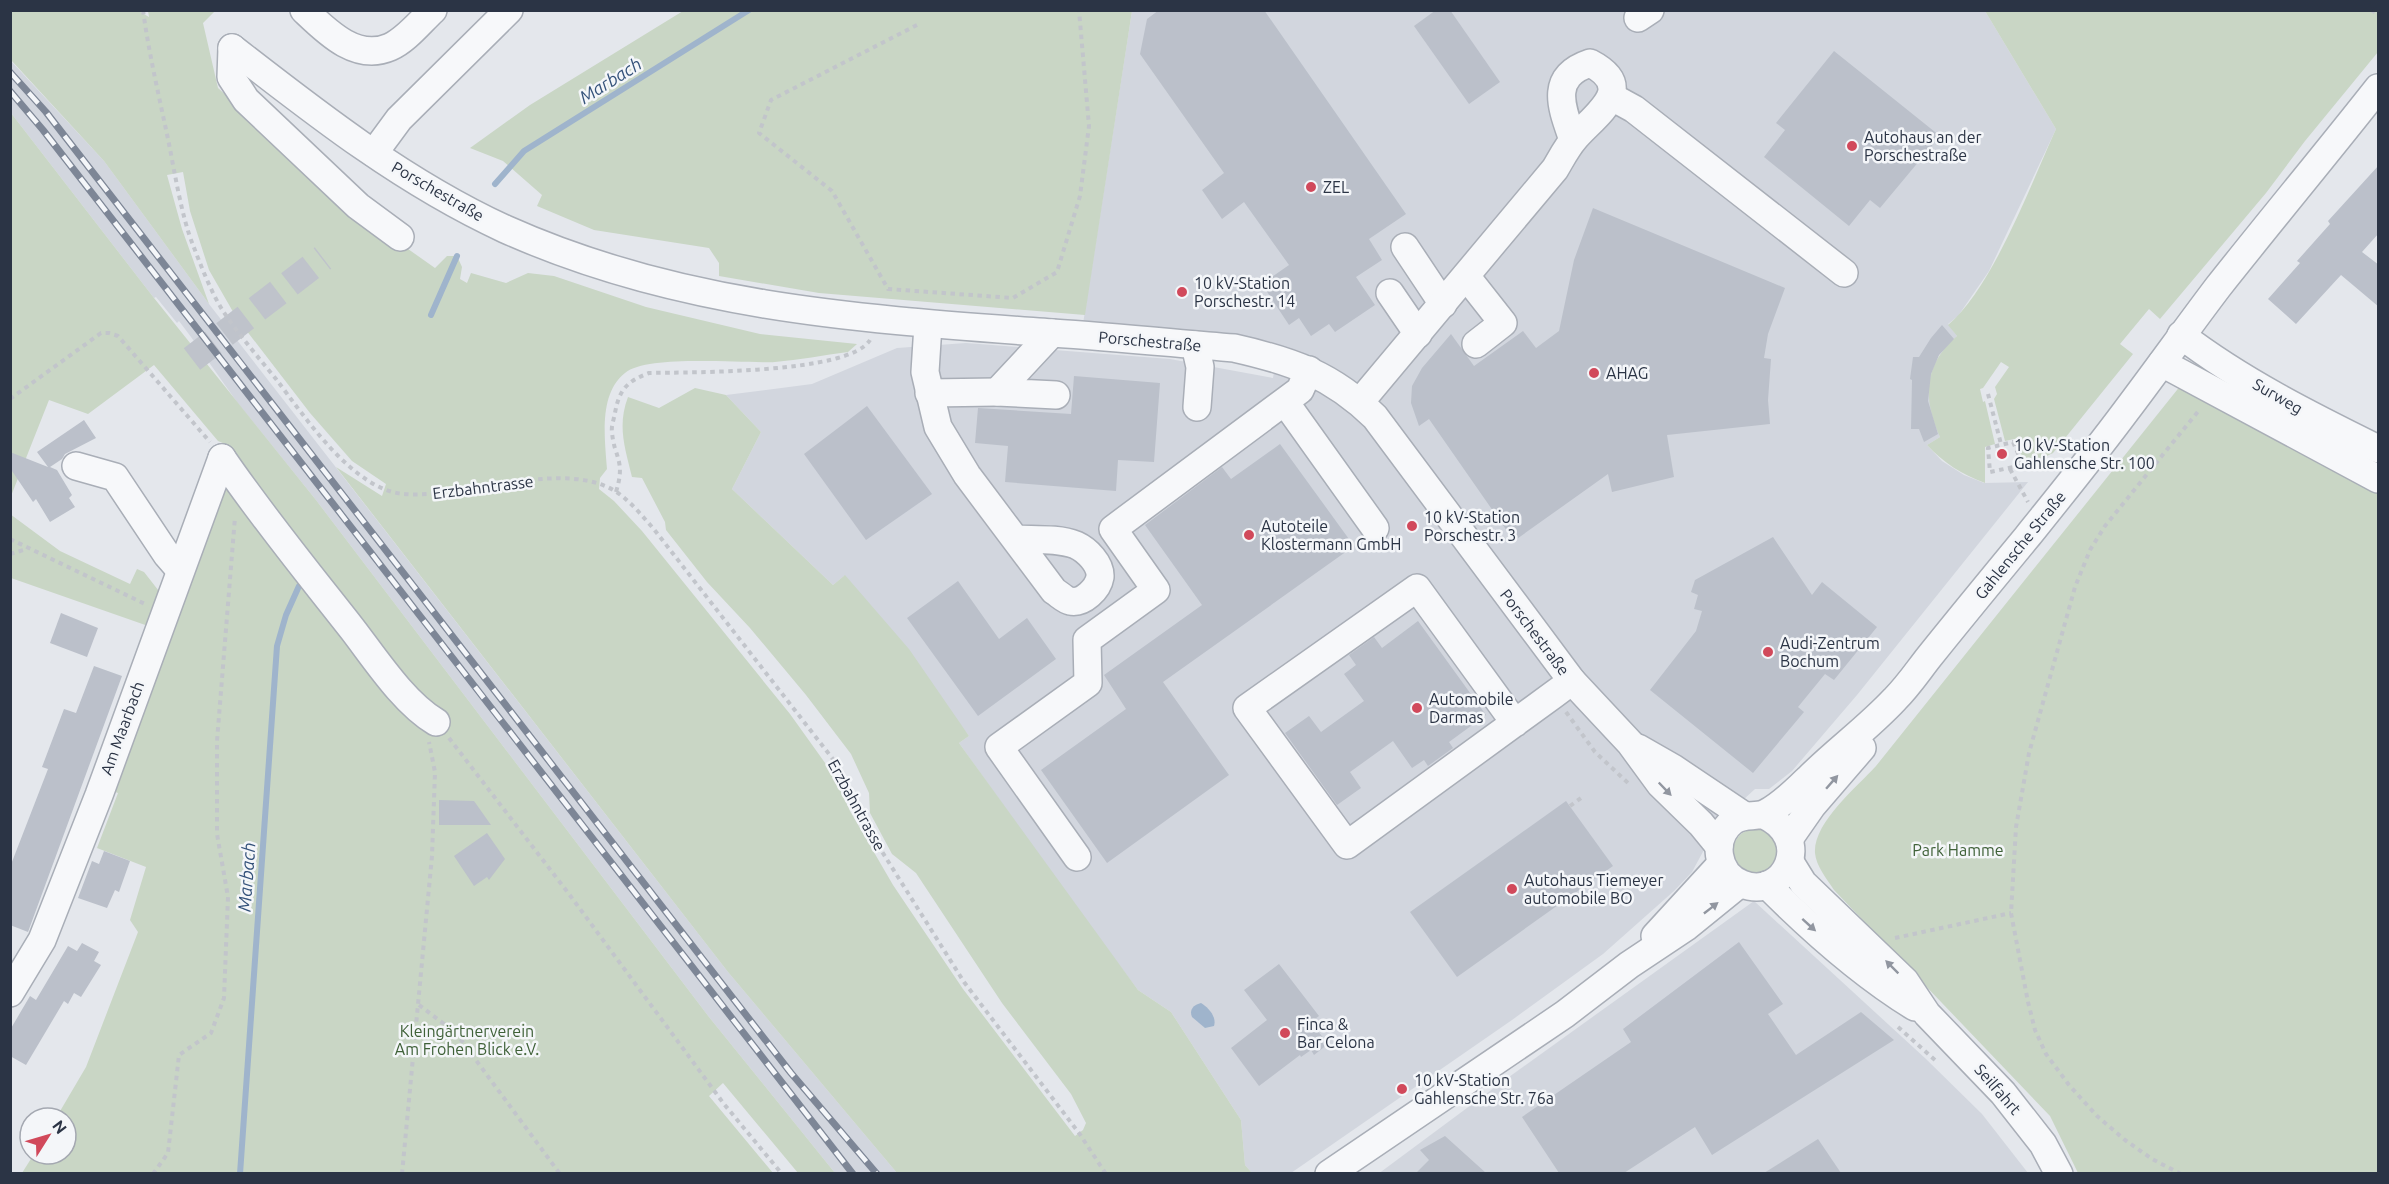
<svg xmlns="http://www.w3.org/2000/svg" width="2389" height="1184" viewBox="0 0 2389 1184" font-family="Ubuntu,sans-serif">
	<rect width="100%" height="100%" fill="#e4e7ec"/>
	<g fill="#d2d6de">
		<path d="M1132 11H1985L2056 129 1989 271 1958 316 1948 324 1957 336 1939 355 1933 368 1928 388 1940 437 1927 445 1942 461 1964 475 1984 483 2028 482 1857 695 1792 771 1769 789H1755L1719 822 1692 872 1674 891 1603 954 1512 1020 1291 1173H1252L1245 1165 1241 1120 1171 1012 1138 990 1073 903 959 743 969 736 844 576 833 585 732 489 761 432 726 395 812 384 897 348 966 343 1170 359 1273 378 1278 347 1083 324Z"/>
		<path d="M10 60 104 161 209 304 728 972 897 1173H835L709 1017 316 500 237 402 191 337 179 321 177 323 156 297 154 298 11 113Z"/>
		<path d="M1754 901 1926 1059 1982 1114 2028 1173 1378 1174 1502 1082Z"/>
	</g>
	<g fill="#c9d6c5">
		<path d="M137 10 149 17 148 11H215L203 23 218 88 269 134 401 244 435 268 447 256H457L462 267 460 279 467 283 471 273 506 283 528 273 554 276 646 307 760 334 857 344 848 352C824 355 799 360 775 362 742 364 648 354 625 373 598 394 605 440 607 469L600 478 599 489 614 501 642 531 790 714 833 774 850 811 893 885 963 989 1075 1136 1083 1130 1086 1123 1071 1094 1002 1003 916 873 892 854 870 813 869 793 851 754 806 695 750 628 707 582 666 530 665 522 642 478 632 477C625 448 617 426 628 397L659 408 695 388 726 395 761 432 732 489 833 585 845 575 909 649 969 736 959 743 1138 990 1171 1012 1241 1120 1245 1165 1252 1173H897L728 972 336 467 382 496 386 484 352 461 310 413 236 317 209 270 190 211 183 172 167 175 182 229 209 304 104 161 11 60V11Z"/>
		<path d="M683 11H1132L1085 315 819 293 719 276V263L709 248 594 230 537 206 542 195 503 161 470 148 530 105Z"/>
		<path d="M1985 11H2378V52L2305 141 2266 193 2160 319 2149 309 2120 344 2133 354 2053 453 2026 466 2014 439 2005 441 1994 399 1997 394 1995 387 2009 367 2001 362 1983 388 1980 389 1983 402 1985 401 1995 444 1985 447V483C1961 474 1944 463 1927 445L1940 437C1923 399 1923 365 1957 336L1948 325C1993 287 2031 184 2056 129Z"/>
		<path d="M11 113 154 298 316 500 709 1017 835 1173H798L723 1083 709 1096 773 1173H22L34 1154H66V1118H56L86 1067 138 932 130 920 146 867 97 848 118 793 112 791 222 490H229L298 544 225 444 218 441 154 365 88 414 49 400 11 496Z"/>
		<path d="M2201 360 2378 461V1173H2078L2050 1116 1834 890C1827 879 1816 866 1815 853 1813 823 1857 787 1876 766Z"/>
		<path d="M10 514 60 551 130 584 137 569 144 572 162 595 151 627 11 578Z"/>
		<circle cx="1755" cy="851" r="22"/>
	</g>
	<path fill="#9fb4cc" d="M1201 1003C1208 1007 1217 1017 1214 1026L1205 1028 1192 1017C1189 1010 1193 1005 1201 1003Z"/>
	<g fill="none" stroke-linecap="round" stroke-linejoin="round">
		<g stroke="#9fb4cc" stroke-width="6">
			<path d="M495 184 524 151 749 10"/>
			<path d="M431 315 457 256"/>
			<path d="M240 1174 277 646 286 615 299 586"/>
		</g>
	</g>
	<g fill="#bbc0ca">
		<path d="M1159 10H1264L1406 214 1369 239 1382 260 1356 277 1375 305 1335 332 1329 324 1311 336 1299 318 1289 325 1262 284 1289 265 1244 202 1222 219 1202 190 1224 173 1140 54 1147 19Z"/>
		<path d="M1436 10H1450L1500 82 1469 104 1414 26Z"/>
		<path d="M1834 51 1940 136 1880 208 1870 200 1849 226 1764 157 1785 130 1776 123Z"/>
		<path d="M2379 165V233L2362 252 2379 265V307L2341 275 2296 324 2268 299 2300 263 2297 261 2330 224 2328 221Z"/>
		<path d="M1593 208 1785 288 1768 334 1764 358 1771 359 1768 400 1770 424 1667 435 1674 477 1612 492 1608 474 1514 541 1429 419 1419 426 1411 403 1412 386 1422 368 1451 334 1474 366 1523 331 1536 348 1559 331 1574 260Z"/>
		<path d="M1942 325 1954 339 1939 355 1931 374 1928 401 1938 434 1924 442 1919 429H1911L1912 380 1910 379 1913 357H1919L1931 338Z"/>
		<path d="M1074 376 1160 383 1154 462 1118 460 1116 491 1005 482 1008 446 975 443 978 408 1071 414Z"/>
		<path d="M867 406 932 494 866 540 804 454Z"/>
		<path d="M84 420 96 438 65 454 62 459 50 467 57 470 72 495 69 498 75 507 50 522 36 499 33 502 10 468V452L48 467 37 452Z"/>
		<path d="M1280 444 1354 546 1163 682 1229 775 1107 863 1041 770 1126 709 1104 675 1202 605 1145 525 1222 467 1231 479Z"/>
		<path d="M1773 537 1812 595 1822 582 1877 627 1834 680 1825 674 1798 707 1804 712 1753 773 1650 690 1696 631 1702 611 1694 609 1698 595 1691 592 1695 580Z"/>
		<path d="M958 581 999 639 1027 618 1056 659 978 716 907 618Z"/>
		<path d="M61 613 98 628 87 657 50 643Z"/>
		<path d="M1418 621 1486 715 1449 742 1453 748 1428 766 1424 760 1412 768 1393 741 1350 772 1361 788 1337 805 1285 733 1309 716 1321 732 1364 701 1344 674 1356 665 1349 655 1374 637 1382 648Z"/>
		<path d="M94 666 122 676 28 932 10 925V867L48 769 42 767 64 709 76 713Z"/>
		<path d="M439 800 474 801 491 825H439Z"/>
		<path d="M1566 801 1613 866 1457 977 1410 912Z"/>
		<path d="M487 833 505 859 489 880 487 877 474 886 454 856Z"/>
		<path d="M104 851 130 861 119 892 115 890 107 908 78 898 92 861 99 864Z"/>
		<path d="M1739 942 1783 1004 1768 1014 1796 1055 1861 1012 1894 1040 1712 1155 1695 1127 1624 1173H1559L1522 1117 1631 1042 1623 1029Z"/>
		<path d="M82 943 99 952 94 961 101 965 81 997 74 993 68 1004 64 1001 26 1065 10 1056V1030L30 996 36 1000 68 946 77 951Z"/>
		<path d="M1279 964 1319 1016 1311 1022 1328 1044 1314 1055 1311 1050 1301 1057 1300 1055 1259 1086 1231 1048 1267 1020 1244 990Z"/>
		<path d="M1445 1136 1486 1173H1416L1429 1160 1420 1150Z"/>
		<path d="M1818 1139 1841 1173H1764Z"/>
	</g>
	<g fill="none" stroke-linecap="round" stroke-linejoin="round">
		<path stroke="#bfc3cb" stroke-width="27" stroke-dasharray="27 14" stroke-linecap="butt" d="M192 359 323 258"/>
		<g stroke="#a9aeb7" stroke-width="30">
			<g id="minor">
				<path d="M304 10C326 31 356 62 390 47 406 40 420 22 433 10"/>
				<path d="M1638 18 1650 10"/>
				<path d="M232 48C318 115 405 183 505 229 681 308 863 319 1052 333 1113 337 1173 343 1234 348 1292 361 1332 375 1375 417L1572 681 1630 743 1660 784 1701 824 1719 846"/>
				<path d="M232 48 231 77 246 100 358 206 400 237"/>
				<path d="M1612 97 1634 109 1844 273"/>
				<path d="M374 153 399 119 509 10"/>
				<path d="M1405 247 1443 304"/>
				<path d="M1466 276 1503 323 1476 344"/>
				<path d="M1390 293 1418 334"/>
				<path d="M928 325 925 372 938 427 967 475 1054 591C1059 594 1065 600 1070 601 1083 604 1098 589 1100 577 1101 564 1087 550 1076 545 1058 538 1035 540 1016 539"/>
				<path d="M1052 333 997 392 1056 395"/>
				<path d="M2181 335C2241 381 2311 416 2378 449"/>
				<path d="M1195 345 1200 367 1197 407"/>
				<path d="M2162 363 2378 479"/>
				<path d="M929 393 997 392"/>
				<path d="M1285 402 1375 528"/>
				<path d="M1360 402 1555 169C1561 159 1567 147 1575 138 1596 114 1638 88 1590 63 1548 77 1562 108 1573 140"/>
				<path d="M222 458C263 518 309 574 353 630 376 660 404 703 436 722"/>
				<path d="M76 466 115 477 167 555 180 570"/>
				<path d="M1515 723 1417 588 1247 708 1347 845 1553 695 1572 681"/>
				<path d="M1638 748 1673 768 1743 815"/>
				<path d="M1764 815C1815 838 1785 901 1742 884 1716 874 1711 838 1733 821 1744 813 1756 818 1766 813 1782 805 1795 791 1808 779 1836 751 1868 728 1895 699 1908 686 1918 671 1929 657 1961 617 1994 577 2027 537 2060 496 2094 454 2126 411 2157 370 2187 328 2218 287 2271 220 2326 154 2378 88"/>
				<path d="M1789 839 1812 806 1862 748"/>
				<path d="M1077 857 999 747 1088 683 1087 640 1156 590 1113 529 1300 390 1309 370"/>
				<path d="M1790 862 1803 883 1905 981 1927 1014 2003 1093 2043 1144 2059 1174"/>
				<path d="M1767 885C1812 930 1861 974 1915 1007"/>
				<path d="M1655 936 1721 864"/>
				<path d="M10 993 42 940 99 795 222 458"/>
				<path d="M1329 1174 1565 1014 1629 965 1686 927 1739 884"/>
			</g>
		</g>
		<g stroke="#c2c5cb" stroke-width="4" stroke-dasharray="4.5 4.5" stroke-linecap="butt">
			<path d="M143 10C149 55 160 100 169 144 175 174 182 218 193 245 201 266 211 292 223 311 239 335 258 357 276 379 305 417 353 490 404 494 466 499 566 457 618 493 632 503 642 516 653 528L836 763 864 823 964 982 1079 1133 1106 1174"/>
			<path d="M2371 10 2378 14"/>
			<path d="M917 25 771 100 759 133 832 191 888 289 1013 298 1057 272 1080 196 1089 126 1079 10"/>
			<path d="M1988 394 2001 444"/>
			<path d="M10 399 101 333H109L118 336 210 442"/>
			<path d="M2013 442 2023 465 1990 472 1988 448Z"/>
			<path d="M2010 469 2028 502"/>
			<path d="M616 492C626 460 614 458 612 432 611 426 614 419 615 413 619 390 627 381 649 373 691 372 849 374 870 340"/>
			<path d="M10 539 145 604"/>
			<path d="M10 554 27 549"/>
			<path d="M1566 712 1595 752 1628 783"/>
			<path d="M449 738 569 894 724 1104 782 1174"/>
			<path d="M1570 806 1581 798"/>
			<path d="M1895 938 2011 913"/>
			<path d="M419 1005 456 1033 560 1174"/>
			<path d="M1898 1027 1935 1060"/>
			<path d="M153 1174 168 1153 179 1055 211 1033 224 998 228 897 217 834V741L235 517"/>
			<path d="M402 1174 432 856 435 772 429 742"/>
			<path d="M2181 1174 2152 1159 2125 1140 2097 1116 2069 1085 2046 1054 2035 1030 2028 1002 2011 913 2016 827 2029 753 2075 587 2090 550 2105 526 2200 409"/>
		</g>
		<use href="#minor" stroke="#f7f8fa" stroke-width="27"/>
		<g stroke="#7d8696" stroke-width="7">
			<g id="rail">
				<path d="M10 72 46 112 791 1073 877 1174"/>
				<path d="M10 91 43 130 853 1174"/>
			</g>
		</g>
		<use href="#rail" stroke="#f4f6f9" stroke-width="4.5" stroke-dasharray="14" stroke-linecap="butt"/>
	</g>
	<defs><path id="oneway-solid" d="M-6-.8H1V-3.2L6.5 0L1 3.2V.8H-6Z" transform="scale(1.5)"/></defs>
	<g fill="#9196a0">
		<use href="#oneway-solid" transform="translate(1832 782) rotate(-49)"/>
		<use href="#oneway-solid" transform="translate(1665 789) rotate(46)"/>
		<use href="#oneway-solid" transform="translate(1711 908) rotate(-38)"/>
		<use href="#oneway-solid" transform="translate(1809 925) rotate(42)"/>
		<use href="#oneway-solid" transform="translate(1892 967) rotate(-135)"/>
	</g>
	<g fill="#d1495b" stroke="#f4f6f9" stroke-width="2">
		<circle cx="1852" cy="146" r="6"/>
		<circle cx="1311" cy="187" r="6"/>
		<circle cx="1182" cy="292" r="6"/>
		<circle cx="1594" cy="373" r="6"/>
		<circle cx="2002" cy="454" r="6"/>
		<circle cx="1412" cy="526" r="6"/>
		<circle cx="1249" cy="535" r="6"/>
		<circle cx="1768" cy="652" r="6"/>
		<circle cx="1417" cy="708" r="6"/>
		<circle cx="1512" cy="889" r="6"/>
		<circle cx="1285" cy="1033" r="6"/>
		<circle cx="1402" cy="1089" r="6"/>
	</g>
	<g text-anchor="middle" dominant-baseline="central" stroke-width="5" stroke-linejoin="round" paint-order="stroke">
		<g font-size="16" fill="#2b3445" stroke="#f4f6f9" text-anchor="start">
			<text x="1864" y="137">Autohaus an der<tspan x="1864" dy="18">Porschestraße</tspan></text>
			<text x="1323" y="187">ZEL</text>
			<text x="1194" y="283">10 kV-Station<tspan x="1194" dy="18">Porschestr. 14</tspan></text>
			<text x="1606" y="373">AHAG</text>
			<text x="2014" y="445">10 kV-Station<tspan x="2014" dy="18">Gahlensche Str. 100</tspan></text>
			<text x="1424" y="517">10 kV-Station<tspan x="1424" dy="18">Porschestr. 3</tspan></text>
			<text x="1261" y="526">Autoteile<tspan x="1261" dy="18">Klostermann GmbH</tspan></text>
			<text x="1780" y="643">Audi-Zentrum<tspan x="1780" dy="18">Bochum</tspan></text>
			<text x="1429" y="699">Automobile<tspan x="1429" dy="18">Darmas</tspan></text>
			<text x="1524" y="880">Autohaus Tiemeyer<tspan x="1524" dy="18">automobile BO</tspan></text>
			<text x="1297" y="1024">Finca &amp;<tspan x="1297" dy="18">Bar Celona</tspan></text>
			<text x="1414" y="1080">10 kV-Station<tspan x="1414" dy="18">Gahlensche Str. 76a</tspan></text>
		</g>
		<g font-size="16" fill="#2b3445" stroke="#f4f6f9">
			<text transform="translate(438 191) rotate(30)">Porschestraße</text>
			<text transform="translate(1150 341) rotate(5)">Porschestraße</text>
			<text transform="translate(2278 396) rotate(30)">Surweg</text>
			<text transform="translate(483 487) rotate(-7)">Erzbahntrasse</text>
			<text transform="translate(2020 545) rotate(-51)">Gahlensche Straße</text>
			<text transform="translate(1535 632) rotate(53)">Porschestraße</text>
			<text transform="translate(122 728) rotate(-70)">Am Maarbach</text>
			<text transform="translate(857 805) rotate(61)">Erzbahntrasse</text>
			<text transform="translate(1998 1089) rotate(49)">Seilfahrt</text>
		</g>
		<g font-size="16" fill="#3f6138" stroke="#f4f6f9">
			<text x="1958" y="850">Park Hamme</text>
			<text x="467" y="1031">Kleingärtnerverein<tspan x="467" dy="18">Am Frohen Blick e.V.</tspan></text>
		</g>
		<g font-size="18" font-style="italic" fill="#34527a" stroke="#f4f6f9">
			<text transform="translate(610 80) rotate(-32)">Marbach</text>
			<text transform="translate(246 877) rotate(-86)">Marbach</text>
		</g>
	</g>
	<rect width="2389" height="1184" fill="none" stroke="#2b3445" stroke-width="24"/>
	<g transform="translate(48 1136) rotate(53)"><circle r="28" fill="#f4f6f9" stroke="#a4a8b1" stroke-width="1.5"/>
	<path d="M0-4.5L10 22L0 15L-10 22Z" fill="#d1495b"/>
	<text y="-9" font-size="16" font-weight="bold" text-anchor="middle" fill="#2b3445">N</text>
	</g>
</svg>
